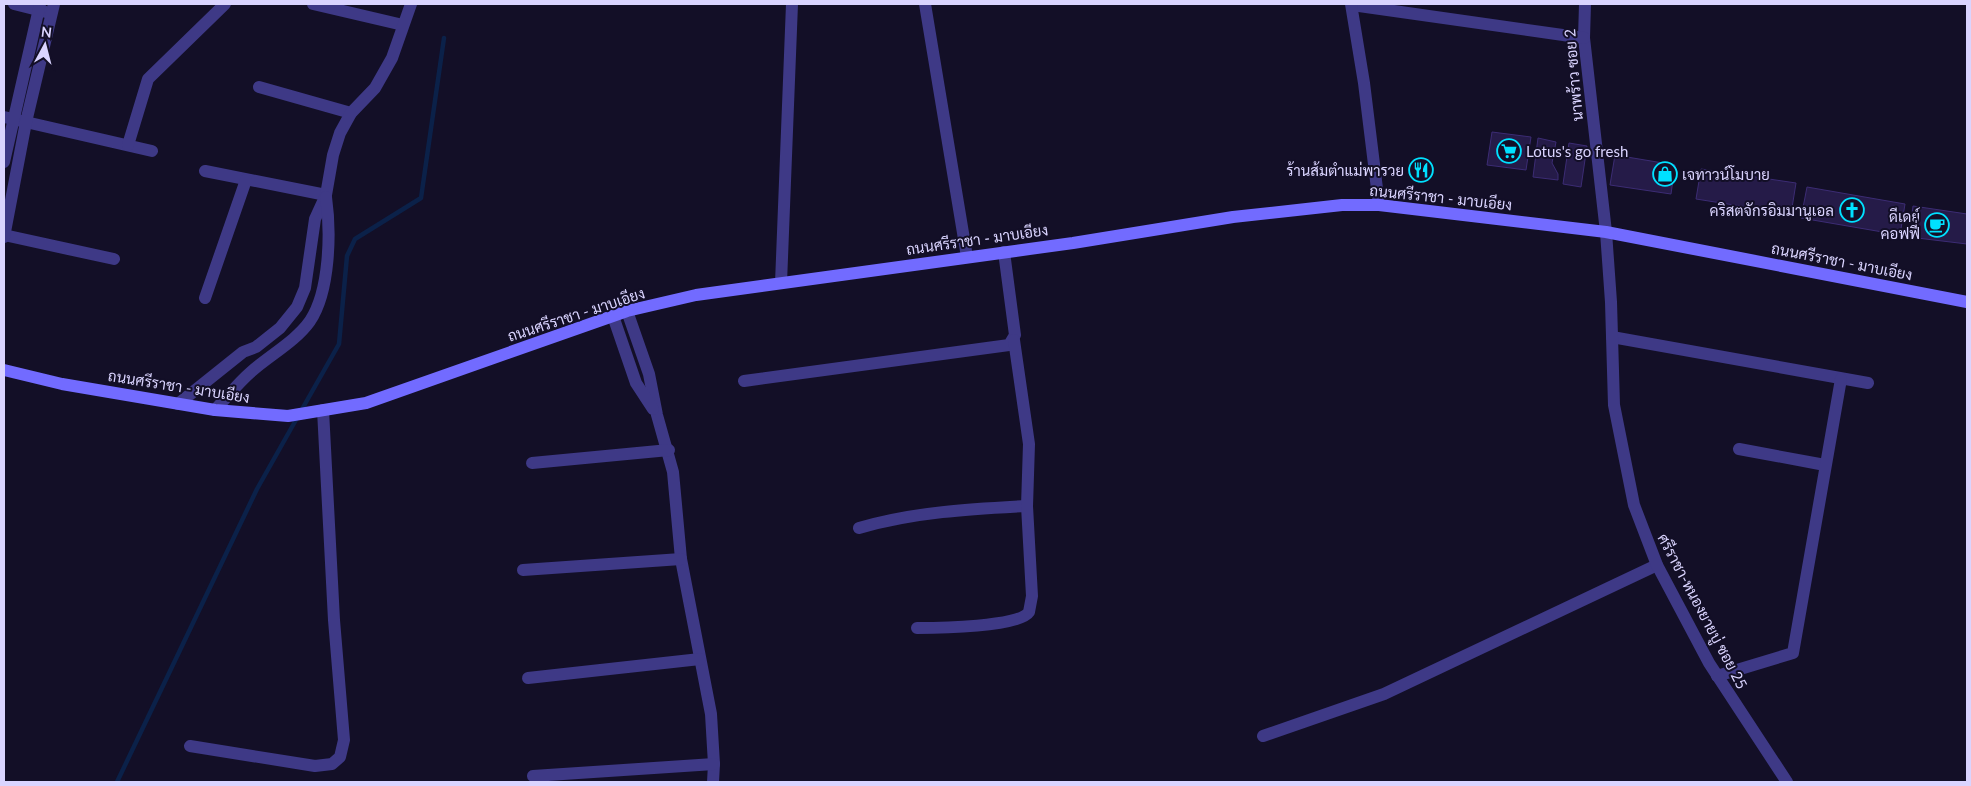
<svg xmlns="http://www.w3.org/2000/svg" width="1971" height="786" viewBox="0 0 1971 786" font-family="Lato,Sarabun,sans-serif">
	<rect width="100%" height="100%" fill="#130f27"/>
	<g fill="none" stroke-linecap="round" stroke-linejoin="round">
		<g stroke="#0b2149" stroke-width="4.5">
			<path d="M301 411 339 344 347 256 355 239 421 198 444 38"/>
			<path d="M117 782 257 489 297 418"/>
		</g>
	</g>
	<g fill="#251b48" stroke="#3c2c74">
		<path d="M1492 132 1531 137 1526 170 1487 165Z"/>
		<path d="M1538 138 1556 142 1552 163 1558 174V180L1533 177Z"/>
		<path d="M1569 143 1587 146 1581 187 1563 184Z"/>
		<path d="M1615 155 1675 165 1671 194 1610 185Z"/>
		<path d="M1417 166 1426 167V175L1416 174Z"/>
		<path d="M1701 169 1796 183 1791 214 1696 199Z"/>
		<path d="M1807 187 1905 204 1900 235 1801 218Z"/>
		<path d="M1913 206 1967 214V244L1909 237Z"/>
	</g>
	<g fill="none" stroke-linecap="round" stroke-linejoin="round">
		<g stroke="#3e3986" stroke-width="12">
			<path d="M14 4 46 12"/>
			<path d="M313 4 403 25"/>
			<path d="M925 4 967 257"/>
			<path d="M1585 4 1584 38 1606 232"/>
			<path d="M1352 5 1584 38"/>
			<path d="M259 87 351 113"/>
			<path d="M4 117 152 151"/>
			<path d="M128 145 148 79 225 4"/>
			<path d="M4 162 40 4"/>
			<path d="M205 171 326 195"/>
			<path d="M4 235 114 259"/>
			<path d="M4 237 26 122 54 4"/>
			<path d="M781 283 792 4"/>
			<path d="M205 298 246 180"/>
			<path d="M627 311 649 374 657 415 673 472 681 559 711 714 714 764 713 782"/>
			<path d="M613 316 636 383 653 409"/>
			<path d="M1612 337 1868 383"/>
			<path d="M744 381 1009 345 1015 335 1004 252"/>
			<path d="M178 404 243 352 256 347 280 328 297 307 305 288 315 219 326 195 333 155 340 133 351 113 375 88 392 58 411 4"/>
			<path d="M215 410C227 397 238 383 252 371 270 355 296 341 310 321 330 291 331 232 326 197"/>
			<path d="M1739 449 1825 465"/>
			<path d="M532 463 669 450"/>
			<path d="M859 528C914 512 970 509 1027 506"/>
			<path d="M523 570 681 559"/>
			<path d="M917 628C937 628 1020 627 1029 612L1032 596 1027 506 1029 444 1014 340"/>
			<path d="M1717 676 1793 653 1841 379"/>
			<path d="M528 678 700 659"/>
			<path d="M1263 736 1384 694 1657 565"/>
			<path d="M190 746 315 766 332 764 340 757 344 740 334 620 323 410"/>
			<path d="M533 776 714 764"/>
		</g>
		<g stroke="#3e3986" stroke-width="12">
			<path d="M1351 4 1364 83 1379 205"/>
			<path d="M1606 232 1611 302 1614 405 1634 505 1657 565 1709 663 1787 782"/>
		</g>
		<path stroke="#726bff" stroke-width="12" d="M4 370 62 384 215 410 288 416 366 403 627 311 696 295 1073 243 1233 217 1342 205H1379L1606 232 1967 302"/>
	</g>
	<defs>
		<g id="supermarket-ring" transform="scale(1.25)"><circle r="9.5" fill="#130f27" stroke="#00e1ff" stroke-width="1.5"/><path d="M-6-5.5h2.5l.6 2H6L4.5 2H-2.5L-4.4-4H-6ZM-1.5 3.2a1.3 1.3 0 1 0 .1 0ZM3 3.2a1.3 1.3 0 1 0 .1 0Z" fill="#00e1ff"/></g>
		<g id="restaurant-ring" transform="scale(1.25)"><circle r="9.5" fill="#130f27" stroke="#00e1ff" stroke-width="1.5"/><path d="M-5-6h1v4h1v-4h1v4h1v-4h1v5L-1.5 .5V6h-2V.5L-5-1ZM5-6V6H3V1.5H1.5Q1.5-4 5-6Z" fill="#00e1ff"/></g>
		<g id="shop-ring" transform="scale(1.25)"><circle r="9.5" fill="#130f27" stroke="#00e1ff" stroke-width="1.5"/><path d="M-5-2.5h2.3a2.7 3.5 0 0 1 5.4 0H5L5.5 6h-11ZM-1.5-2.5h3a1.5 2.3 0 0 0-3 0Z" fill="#00e1ff"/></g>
		<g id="church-ring" transform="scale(1.25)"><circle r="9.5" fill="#130f27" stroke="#00e1ff" stroke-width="1.5"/><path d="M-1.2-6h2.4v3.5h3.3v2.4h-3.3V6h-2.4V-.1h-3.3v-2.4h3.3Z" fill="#00e1ff"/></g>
		<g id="cafe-ring" transform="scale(1.25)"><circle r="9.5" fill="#130f27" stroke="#00e1ff" stroke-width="1.5"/><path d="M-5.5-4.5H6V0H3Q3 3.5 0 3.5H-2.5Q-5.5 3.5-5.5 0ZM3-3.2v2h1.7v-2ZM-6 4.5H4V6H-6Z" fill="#00e1ff"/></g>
	</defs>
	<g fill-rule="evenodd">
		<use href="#supermarket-ring" x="1509" y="151"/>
		<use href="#restaurant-ring" x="1421" y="170"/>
		<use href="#shop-ring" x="1665" y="174"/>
		<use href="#church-ring" x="1852" y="210"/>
		<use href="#cafe-ring" x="1937" y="225"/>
	</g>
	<g text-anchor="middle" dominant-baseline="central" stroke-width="4" stroke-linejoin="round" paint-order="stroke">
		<g font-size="15" fill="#dad4ff" stroke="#130f27">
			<text transform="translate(1573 75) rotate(-95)">นาพร้าว ซอย 2</text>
			<text transform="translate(1441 197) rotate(6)">ถนนศรีราชา - มาบเอียง</text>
			<text transform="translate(977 239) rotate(-8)">ถนนศรีราชา - มาบเอียง</text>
			<text transform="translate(1842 261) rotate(11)">ถนนศรีราชา - มาบเอียง</text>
			<text transform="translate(576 314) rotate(-18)">ถนนศรีราชา - มาบเอียง</text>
			<text transform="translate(179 386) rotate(9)">ถนนศรีราชา - มาบเอียง</text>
			<text transform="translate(1703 611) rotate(62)">ศรีราชา-หนองยายบู่ ซอย 25</text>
		</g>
		<g font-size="15" fill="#dad4ff" stroke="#130f27" text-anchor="end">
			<text x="1526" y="151" text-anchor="start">Lotus's go fresh</text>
			<text x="1404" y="170">ร้านส้มตำแม่พารวย</text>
			<text x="1682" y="174" text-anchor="start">เจทาวน์โมบาย</text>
			<text x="1834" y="210">คริสตจักรอิมมานูเอล</text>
			<text x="1920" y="216">ดีเดย์<tspan x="1920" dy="17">คอฟฟี่</tspan></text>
		</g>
	</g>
	<rect width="1971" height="786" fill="none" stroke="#dad4ff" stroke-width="10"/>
	<g transform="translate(45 45) rotate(7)" stroke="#130f27" stroke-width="4" paint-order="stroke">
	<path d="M0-4L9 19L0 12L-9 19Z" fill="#dad4ff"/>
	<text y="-8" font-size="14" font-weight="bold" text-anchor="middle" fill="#dad4ff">N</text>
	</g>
</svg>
